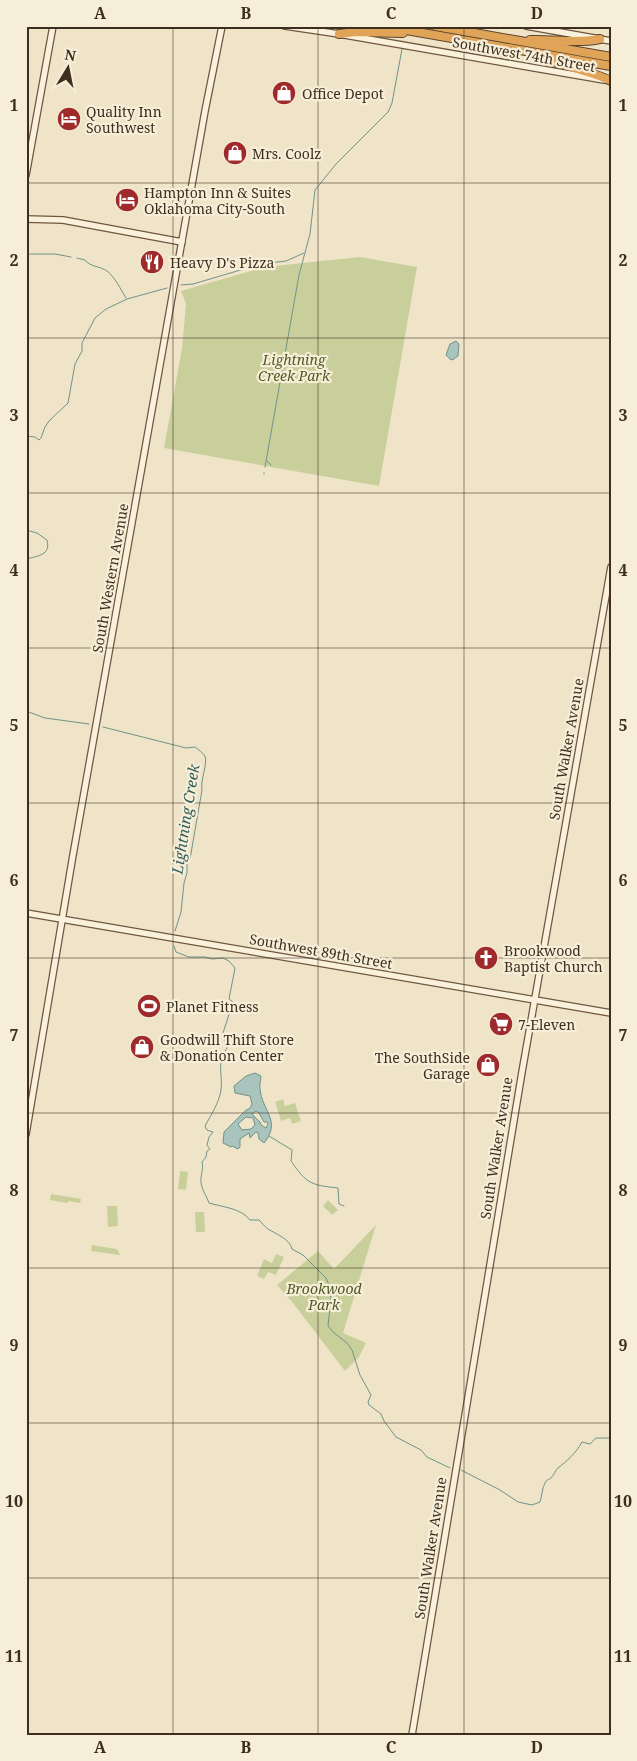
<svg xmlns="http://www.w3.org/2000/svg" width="637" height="1761" viewBox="0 0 637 1761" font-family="'Noto Serif',serif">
	<rect width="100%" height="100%" fill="#f0e4c8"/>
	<g fill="#c9cf9b">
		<path d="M360 257 417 267 379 486 164 448 182 348 186 304 181 291 265 267Z"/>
		<path d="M283 1099 285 1106 295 1103 301 1121 292 1124 290 1118 281 1121 275 1102Z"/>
		<path d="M180 1171 188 1172 186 1190 178 1189Z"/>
		<path d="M51 1194 81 1199 80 1203 69 1201 67 1203 50 1200Z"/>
		<path d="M328 1200 338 1210 332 1215 323 1206Z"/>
		<path d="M107 1206H117L118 1226 108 1227Z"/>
		<path d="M195 1212H204L205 1232H196Z"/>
		<path d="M376 1225 343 1333 366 1343 359 1357 345 1371 293 1303 277 1285 318 1251 334 1269Z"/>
		<path d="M92 1245 117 1249 120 1255 91 1251Z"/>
		<path d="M276 1254 284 1257 276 1275 268 1272 264 1279 257 1276 264 1259 272 1263Z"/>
	</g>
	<g fill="#a9c4bc" stroke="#6f938a" fill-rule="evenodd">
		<path d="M456 341 459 344 458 356 454 359 451 360 446 355 450 344Z"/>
		<path d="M255 1073 261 1076C261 1080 259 1085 260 1089 262 1111 282 1121 264 1143L259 1139 258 1133 256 1132 250 1138 249 1133 240 1139V1147L238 1149 232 1146 231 1147 223 1143 224 1132 245 1111 250 1108 252 1104 250 1096 235 1093 234 1086 246 1076ZM256 1111 259 1113 264 1122H267L268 1124 266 1128 261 1125 260 1122 252 1114ZM246 1117 253 1118 255 1125 251 1129 242 1130 238 1124Z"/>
	</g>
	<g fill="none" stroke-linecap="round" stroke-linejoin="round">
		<g stroke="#6f938a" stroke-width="1">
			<path d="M26 254H55L71 257"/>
			<path d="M77 258 85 260C90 267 100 266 107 271 115 277 121 290 126 298"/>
			<path d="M181 285 193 284 261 264 286 261 304 253"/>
			<path d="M26 436 35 437 39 440 41 438 45 427 49 421 68 403 75 364 82 351V343L95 318 106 309 127 299 167 288"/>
			<path d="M267 461 271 465"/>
			<path d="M265 467 299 275 310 234 315 190 336 164 388 112 392 103 402 49"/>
			<path d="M264 474V473"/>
			<path d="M26 530 37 533 47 540C51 555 38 556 26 559"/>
			<path d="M26 711 45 718 89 724"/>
			<path d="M103 727 186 748 195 747C198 749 203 753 205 756 208 763 200 781 202 790L190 859 187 863V873L184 883 181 912 175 931"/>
			<path d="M174 946 176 952 189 957H205L212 959 223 958 229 961 235 968 229 999 233 1002 223 1033 227 1048C216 1065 223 1073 221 1090 219 1103 211 1115 205 1126L207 1130 213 1132 209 1137 207 1145 210 1149 207 1151 206 1157 202 1162C204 1169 200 1176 201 1183 202 1190 207 1197 209 1203 222 1207 241 1208 250 1220H259C262 1223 265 1227 268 1229 276 1234 290 1239 292 1249L303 1255 326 1278 329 1285 331 1298 328 1326 333 1332 347 1343 352 1350 360 1375 371 1395 368 1402 369 1405 381 1414 384 1421 396 1437 421 1450 427 1457 450 1468"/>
			<path d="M269 1136 292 1150 291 1161C307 1184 311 1185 338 1188L339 1204 344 1206"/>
			<path d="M461 1470 500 1490 518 1502 532 1505 540 1502C542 1496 542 1488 545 1483 549 1477 546 1482 551 1478 554 1475 555 1471 558 1468 567 1461 576 1453 582 1442L590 1444 596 1438H611"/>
		</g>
		<g stroke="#6f573f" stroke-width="8">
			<g id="secondary">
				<path d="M285 26 339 34 604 80"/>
				<path d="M526 26 611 41"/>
				<path d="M26 175 53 26"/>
				<path d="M26 219 63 220 182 242"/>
				<path d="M26 913 611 1013"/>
				<path d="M26 1134 73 855 205 111 222 26"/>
				<path d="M412 1735 522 1072 611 567"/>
			</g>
		</g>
		<g stroke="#5b4430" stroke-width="10">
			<g id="highway">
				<path d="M383 26 611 66"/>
				<path d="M435 26 611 57"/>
				<path d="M339 34 356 32 403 33"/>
				<path d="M530 40C554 39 577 44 600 39"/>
				<path d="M538 57C562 66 588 70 611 81"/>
			</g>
		</g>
		<use href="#secondary" stroke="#faf1dc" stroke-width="5.5"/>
		<use href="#highway" stroke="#e0a458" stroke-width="8"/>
	</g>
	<path fill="none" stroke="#3d2e20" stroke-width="1" stroke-opacity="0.55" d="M173 26V1735M318 26V1735M464 26V1735M26 183H611M26 338H611M26 493H611M26 648H611M26 803H611M26 958H611M26 1113H611M26 1268H611M26 1423H611M26 1578H611"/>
	<defs>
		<g id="shop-disc" transform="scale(1.25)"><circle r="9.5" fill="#9e2a2b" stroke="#f7eed8"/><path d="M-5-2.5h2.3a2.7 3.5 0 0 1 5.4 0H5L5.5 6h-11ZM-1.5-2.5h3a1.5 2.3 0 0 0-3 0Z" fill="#fff"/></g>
		<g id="hotel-disc" transform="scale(1.25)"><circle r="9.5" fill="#9e2a2b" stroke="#f7eed8"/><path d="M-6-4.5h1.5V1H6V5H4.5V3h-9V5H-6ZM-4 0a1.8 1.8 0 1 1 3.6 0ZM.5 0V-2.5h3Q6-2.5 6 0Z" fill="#fff"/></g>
		<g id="restaurant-disc" transform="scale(1.25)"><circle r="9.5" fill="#9e2a2b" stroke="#f7eed8"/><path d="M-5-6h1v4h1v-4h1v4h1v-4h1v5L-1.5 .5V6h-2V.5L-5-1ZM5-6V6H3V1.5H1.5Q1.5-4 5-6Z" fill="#fff"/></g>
		<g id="church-disc" transform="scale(1.25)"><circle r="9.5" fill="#9e2a2b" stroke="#f7eed8"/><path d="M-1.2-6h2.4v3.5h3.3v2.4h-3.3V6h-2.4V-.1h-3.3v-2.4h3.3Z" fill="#fff"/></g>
		<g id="stadium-disc" transform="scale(1.25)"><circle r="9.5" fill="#9e2a2b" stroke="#f7eed8"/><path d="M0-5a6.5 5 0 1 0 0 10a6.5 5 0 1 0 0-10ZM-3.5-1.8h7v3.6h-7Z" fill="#fff"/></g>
		<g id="supermarket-disc" transform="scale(1.25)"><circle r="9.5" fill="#9e2a2b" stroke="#f7eed8"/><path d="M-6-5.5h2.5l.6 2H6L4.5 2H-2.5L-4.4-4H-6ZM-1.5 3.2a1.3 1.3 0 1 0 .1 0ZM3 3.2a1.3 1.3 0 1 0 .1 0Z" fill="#fff"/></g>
	</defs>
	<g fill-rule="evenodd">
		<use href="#shop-disc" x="284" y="93"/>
		<use href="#hotel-disc" x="69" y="119"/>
		<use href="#shop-disc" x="235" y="153"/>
		<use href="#hotel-disc" x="127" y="200"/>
		<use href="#restaurant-disc" x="152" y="262"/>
		<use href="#church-disc" x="486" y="958"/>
		<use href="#stadium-disc" x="149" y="1006"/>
		<use href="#supermarket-disc" x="501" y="1024"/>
		<use href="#shop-disc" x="142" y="1047"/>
		<use href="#shop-disc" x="488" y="1065"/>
	</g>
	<g text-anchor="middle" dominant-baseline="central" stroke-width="4.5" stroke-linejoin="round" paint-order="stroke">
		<g font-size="14" fill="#3d2e20" stroke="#f7eed8">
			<text transform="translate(524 54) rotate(10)">Southwest 74th Street</text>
			<text transform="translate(110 578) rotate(-80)">South Western Avenue</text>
			<text transform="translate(566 749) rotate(-80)">South Walker Avenue</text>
			<text transform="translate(321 951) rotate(10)">Southwest 89th Street</text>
			<text transform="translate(496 1148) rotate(-81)">South Walker Avenue</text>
			<text transform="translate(430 1548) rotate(-81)">South Walker Avenue</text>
		</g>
		<g font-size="14" fill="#3d2e20" stroke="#f7eed8" text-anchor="start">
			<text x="302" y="93">Office Depot</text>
			<text x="86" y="111">Quality Inn<tspan x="86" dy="16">Southwest</tspan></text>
			<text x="252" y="153">Mrs. Coolz</text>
			<text x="144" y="192">Hampton Inn &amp; Suites<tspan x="144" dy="16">Oklahoma City-South</tspan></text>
			<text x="170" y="262">Heavy D's Pizza</text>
			<text x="504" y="950">Brookwood<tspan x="504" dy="16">Baptist Church</tspan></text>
			<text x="166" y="1006">Planet Fitness</text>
			<text x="518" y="1024">7-Eleven</text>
			<text x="160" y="1039">Goodwill Thift Store<tspan x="160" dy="16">&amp; Donation Center</tspan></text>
			<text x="470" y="1057" text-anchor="end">The SouthSide<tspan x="470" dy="16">Garage</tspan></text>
		</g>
		<g font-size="14" font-style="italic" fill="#4d5a26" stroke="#f7eed8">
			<text x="294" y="359">Lightning<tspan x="294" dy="16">Creek Park</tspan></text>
			<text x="324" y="1288">Brookwood<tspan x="324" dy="16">Park</tspan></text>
		</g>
		<g font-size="15" font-style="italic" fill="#2f5d5a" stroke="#f7eed8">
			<text transform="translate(185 819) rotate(-81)">Lightning Creek</text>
		</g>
	</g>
	<rect width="637" height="1761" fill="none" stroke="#f7eed8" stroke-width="55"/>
	<g transform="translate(68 68) rotate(10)" stroke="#f7eed8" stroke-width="4" paint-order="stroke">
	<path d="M0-4L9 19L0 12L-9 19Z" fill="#3d2e20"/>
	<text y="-8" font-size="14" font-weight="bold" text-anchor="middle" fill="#3d2e20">N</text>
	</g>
	<rect x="28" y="28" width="582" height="1706" fill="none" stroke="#3d2e20" stroke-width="2"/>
	<g font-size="16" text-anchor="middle" font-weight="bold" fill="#3d2e20">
		<text x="100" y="19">A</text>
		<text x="246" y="19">B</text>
		<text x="391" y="19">C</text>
		<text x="537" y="19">D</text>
		<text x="14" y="111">1</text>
		<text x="623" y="111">1</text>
		<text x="14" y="266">2</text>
		<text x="623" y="266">2</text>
		<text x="14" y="421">3</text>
		<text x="623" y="421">3</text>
		<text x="14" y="576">4</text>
		<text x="623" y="576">4</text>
		<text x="14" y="731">5</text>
		<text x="623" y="731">5</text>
		<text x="14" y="886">6</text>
		<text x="623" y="886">6</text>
		<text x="14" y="1041">7</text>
		<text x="623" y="1041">7</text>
		<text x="14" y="1196">8</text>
		<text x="623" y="1196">8</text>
		<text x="14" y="1351">9</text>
		<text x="623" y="1351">9</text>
		<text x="14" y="1507">10</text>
		<text x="623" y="1507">10</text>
		<text x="14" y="1662">11</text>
		<text x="623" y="1662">11</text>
		<text x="100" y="1753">A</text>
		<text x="246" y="1753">B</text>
		<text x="391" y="1753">C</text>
		<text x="537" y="1753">D</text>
	</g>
</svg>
